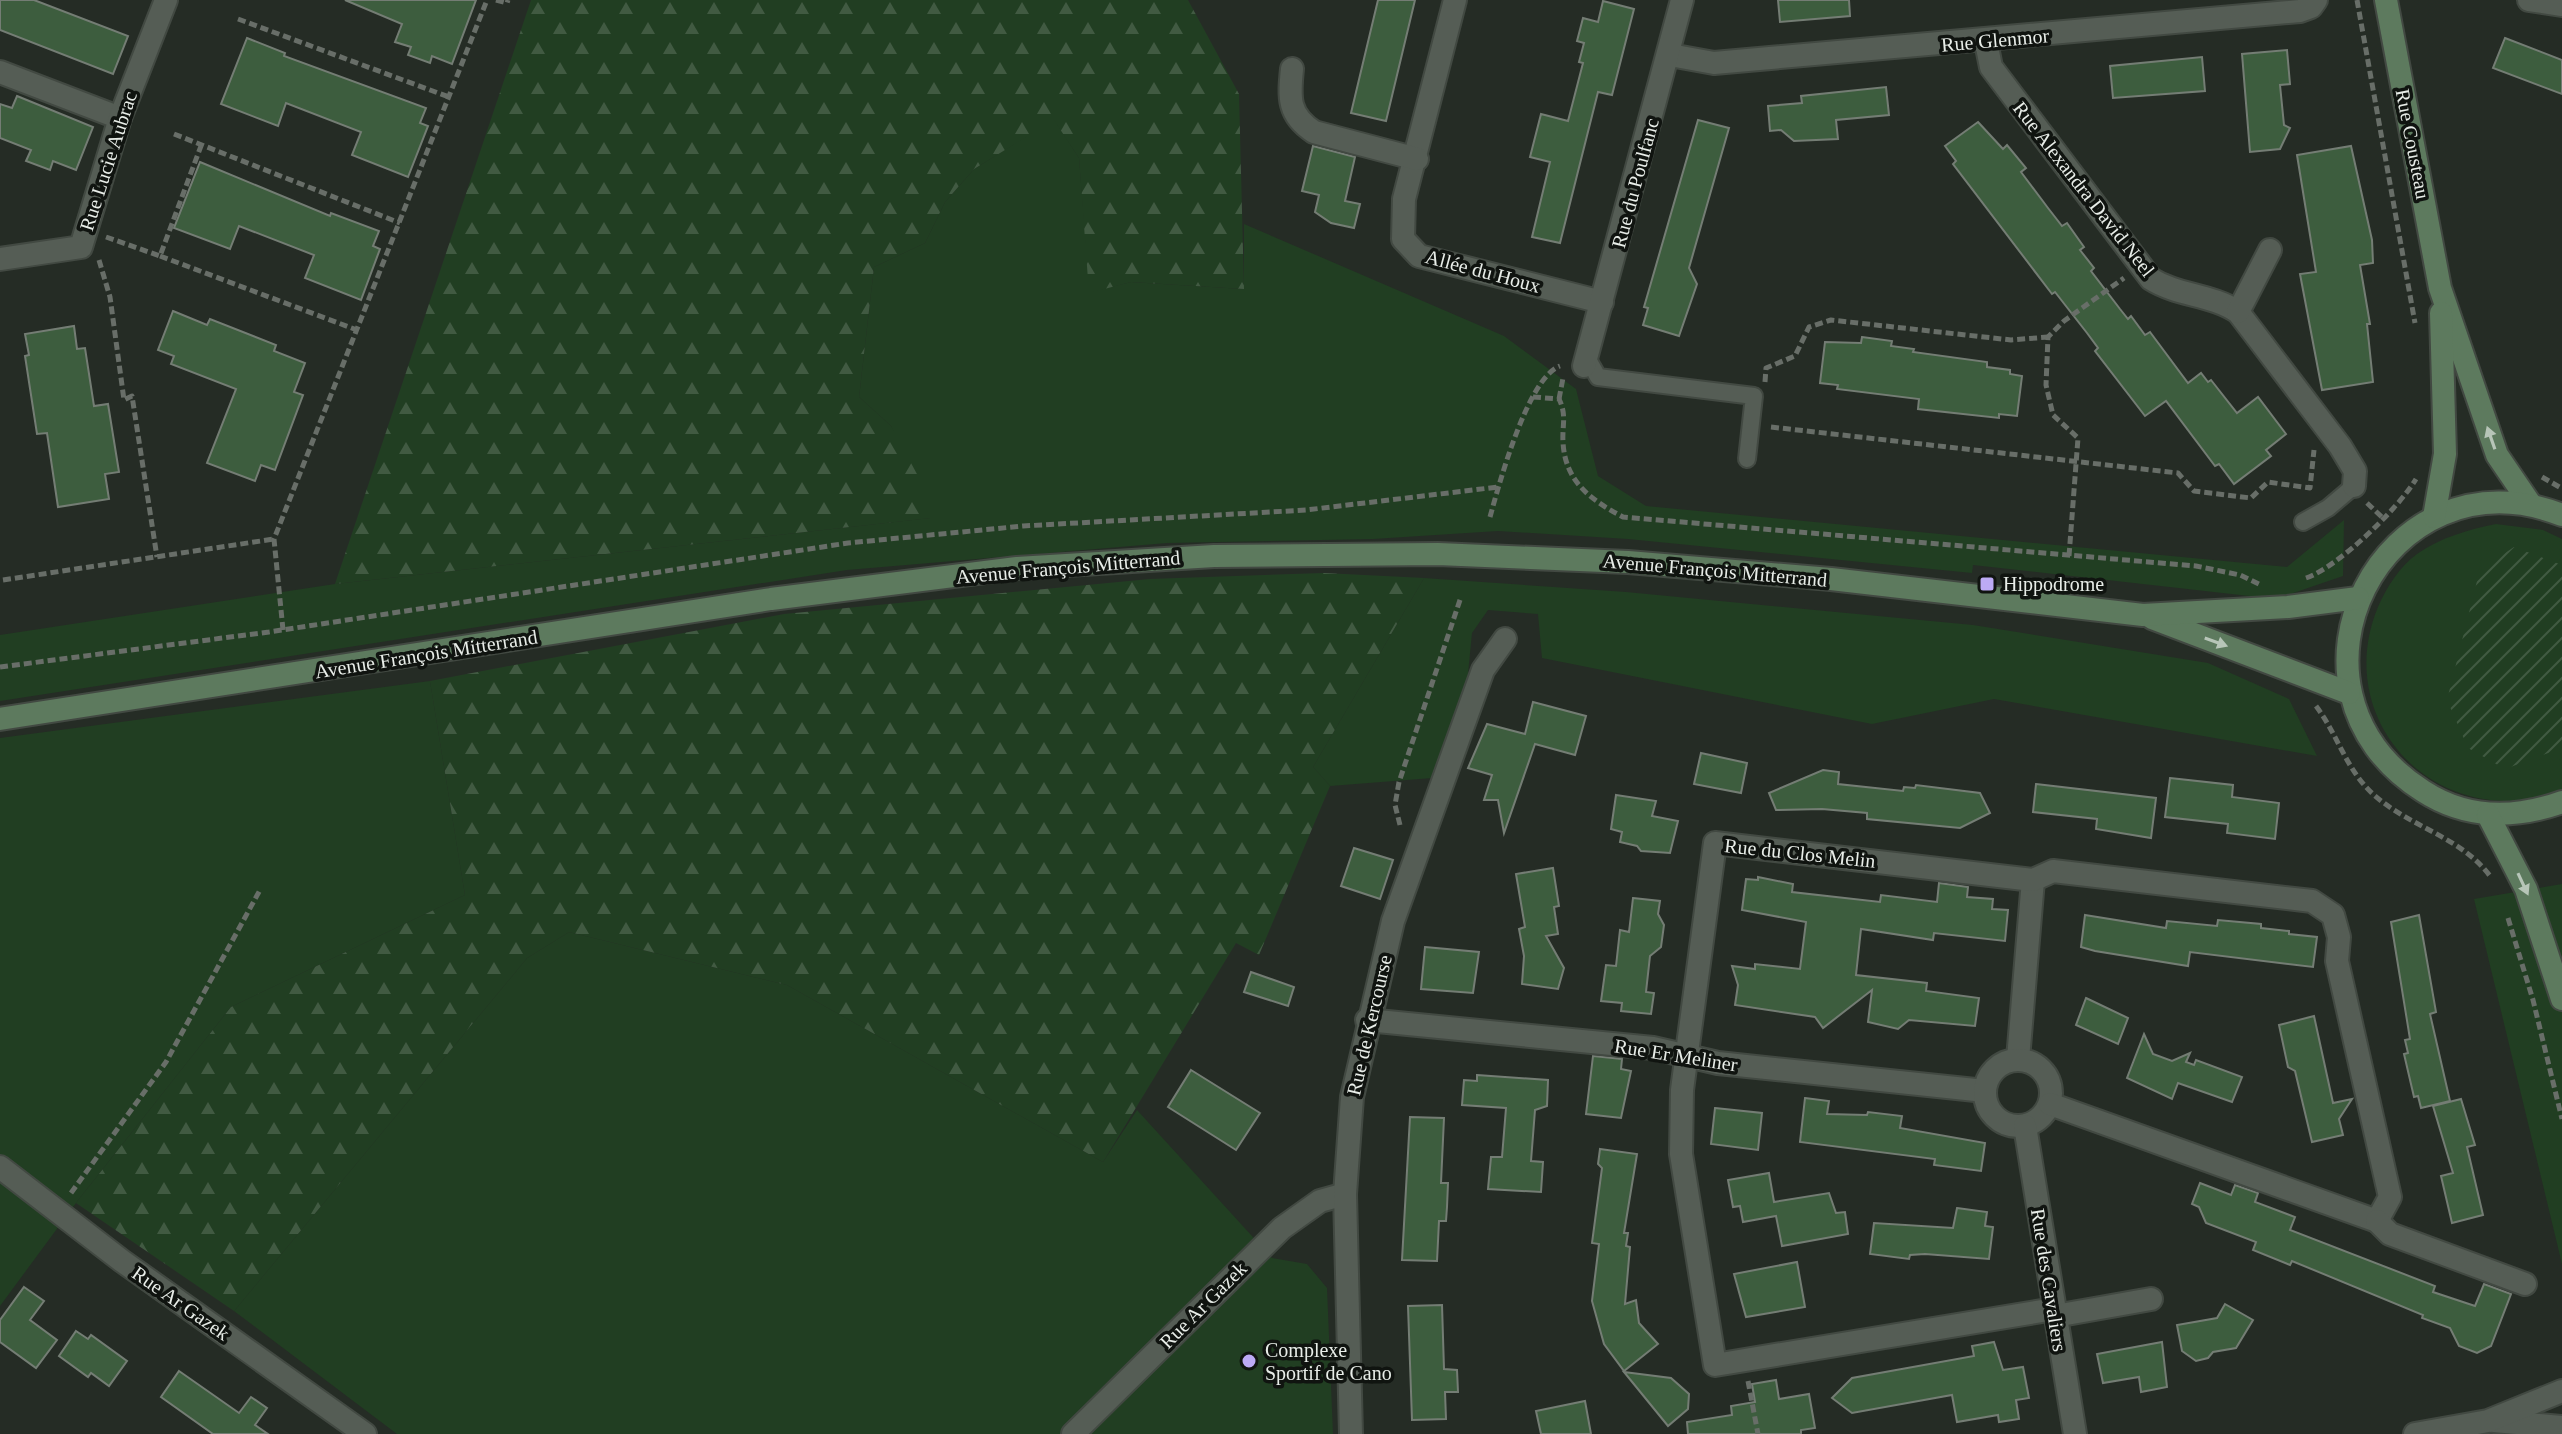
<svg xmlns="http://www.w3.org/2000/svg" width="2562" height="1434" viewBox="0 0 2562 1434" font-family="Georgia,serif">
	<defs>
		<pattern id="forest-firs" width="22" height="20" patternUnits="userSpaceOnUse" patternTransform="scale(2)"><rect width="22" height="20" fill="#213e22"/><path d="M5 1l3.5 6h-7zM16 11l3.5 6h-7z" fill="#415a42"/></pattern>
		<pattern id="garden-furrows" width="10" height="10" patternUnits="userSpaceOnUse" patternTransform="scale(2)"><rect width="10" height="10" fill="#213e22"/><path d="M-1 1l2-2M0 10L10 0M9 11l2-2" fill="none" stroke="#415a42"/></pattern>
	</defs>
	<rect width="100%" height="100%" fill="#252c25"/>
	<g fill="#213e22">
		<path d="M1054 119 1079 158 1090 292 1131 282 1244 289V224L1504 336 1576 389 1598 476 1646 506 2287 567 2344 520 2343 576 2276 599 1973 565 1972 573 1628 539 1498 531 1373 539 1167 543 847 570 0 701V635L335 584 930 518 891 426 859 397 874 267 925 243 945 202 974 169Z"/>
		<path d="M2496 524 2543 530 2562 539V789C2547 793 2530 800 2515 801 2410 805 2337 705 2378 607 2386 588 2400 566 2417 554 2442 537 2467 530 2496 524Z"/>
		<path d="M1424 578 1626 592 1973 625 2208 663 2289 699 2317 756 1994 699 1872 724 1542 658 1538 614 1488 610 1472 633 1458 776 1330 786 1313 767Z"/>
		<path d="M430 681 465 895 231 1007 76 1203 0 1306V738Z"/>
		<path d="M2562 884V1264L2474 899Z"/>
		<path d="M569 932 787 985 1103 1162 1137 1110 1272 1258 1307 1264 1327 1288 1333 1434H397L234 1311 527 958Z"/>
	</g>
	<g fill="url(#forest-firs)">
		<path d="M531 0H1188L1239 94 1244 289 1131 282 1089 293 1079 158 1054 120 974 169 945 202 925 243 874 267 859 397 891 426 918 476 931 518 335 584Z"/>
		<path d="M1324 573 1424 578 1313 767 1330 786 1259 955 1236 943 1103 1162 787 985 569 932 527 958 234 1311 76 1203 231 1007 465 895 430 681 784 614 1150 579Z"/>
	</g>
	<path fill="url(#garden-furrows)" d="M2514 547 2562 565V748L2505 769 2468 748 2447 700 2477 581 2490 563Z"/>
	<g fill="#3d5d3e" stroke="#747d74" stroke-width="2">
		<path d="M0 0H34L128 36 113 74 0 30Z"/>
		<path d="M345 0H476L452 64 432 56 430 63 408 55 411 47 395 42 402 24Z"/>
		<path d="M1378 0H1415L1386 121 1351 113Z"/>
		<path d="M1778 0H1849L1850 16 1780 22Z"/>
		<path d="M1603 1 1634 9 1612 95 1598 92 1560 243 1532 237 1550 162 1530 157 1541 114 1568 121 1583 63 1579 62 1584 43 1577 41 1583 18 1598 22Z"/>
		<path d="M247 38 285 53 284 56 426 108 420 123 428 126 408 177 352 155 361 132 286 103 278 126 221 104Z"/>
		<path d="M2505 38 2562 60V94L2493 68Z"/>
		<path d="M2287 50 2290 84 2280 85 2284 125 2290 128 2280 149 2250 152 2242 54Z"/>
		<path d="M2202 57 2205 91 2113 98 2110 66Z"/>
		<path d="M1886 87 1889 115 1836 120 1838 139 1794 141 1781 130 1770 131 1768 106 1802 103 1801 96Z"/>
		<path d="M17 96 93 127 76 170 53 161 50 170 26 161 31 150 0 138V104L12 108Z"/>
		<path d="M1698 120 1729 128 1689 268 1697 284 1679 336 1643 325 1648 308 1644 307Z"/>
		<path d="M1978 122 2003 149 2007 145 2026 168 2021 172 2048 208 2062 226 2067 223 2084 247 2080 250 2094 268 2091 271 2120 309 2128 319 2131 316 2145 335 2150 332 2188 383 2201 373 2208 382 2211 380 2237 413 2258 397 2286 434 2266 450 2271 456 2234 484 2219 464 2215 466 2166 401 2145 416 2095 351 2098 348 2087 333 2055 292 2052 294 1953 164 1956 161 1945 146Z"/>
		<path d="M1313 146 1355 157 1345 201 1360 204 1354 228 1331 223 1315 212 1319 195 1302 191Z"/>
		<path d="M2351 146 2372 240 2373 263 2360 265 2370 324H2367L2373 382 2322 390 2300 274 2316 272 2297 155Z"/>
		<path d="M200 162 330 216 331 213 379 231 373 246 380 249 361 300 305 278 314 255 239 226 230 249 174 228Z"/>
		<path d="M173 311 207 325 210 319 276 345 274 351 305 363 294 392 303 395 275 470 261 465 255 481 207 463 236 389 171 364 174 356 158 350Z"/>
		<path d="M74 326 77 349 85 348 94 406 108 404 119 472 105 474 109 499 58 507 47 433 37 434 25 356 29 355 25 334Z"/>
		<path d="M1862 337 1892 341 1891 346 1914 349 1913 352 1987 362V367L2010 370V374L2022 376 2017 416 1999 414V418L1918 409 1919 399 1837 389 1838 385 1820 383 1825 342 1861 343Z"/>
		<path d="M1533 702 1586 716 1575 755 1535 744 1504 833 1498 800H1484L1492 775 1468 768 1487 724 1525 734Z"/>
		<path d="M1701 753 1747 763 1741 793 1694 784Z"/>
		<path d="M1823 770 1839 772 1838 784 1903 791 1904 787 1915 788 1916 785 1980 793 1990 813 1960 828 1867 819V813L1822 809 1776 810 1769 793Z"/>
		<path d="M2170 778 2233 785 2232 797 2279 803 2275 839 2227 833 2228 824 2165 817Z"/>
		<path d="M2036 784 2156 798 2151 838 2096 829 2097 819 2033 812Z"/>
		<path d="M1616 795 1656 801 1652 816 1678 821 1670 853 1641 851 1637 846 1620 842 1622 832 1611 829Z"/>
		<path d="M1354 848 1393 860 1380 899 1341 886Z"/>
		<path d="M1553 868 1559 906 1554 907 1558 934 1546 936 1564 968 1558 989 1522 984 1524 956 1519 929 1525 927 1516 874Z"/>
		<path d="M1758 877 1793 884 1792 892 1880 902 1881 895 1937 902 1939 883 1968 887 1967 897 1993 899 1992 909 2008 910 2005 941 1934 933 1933 940 1861 929 1856 975 1927 983 1926 991 1979 998 1975 1026 1909 1020 1898 1029 1868 1022 1872 990 1823 1028 1815 1017 1735 1005 1738 985 1732 966 1755 969V964L1800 969 1806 922 1742 910 1746 879 1758 880Z"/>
		<path d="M1633 898 1660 901 1658 914 1664 925 1661 947 1650 956 1646 992 1654 993 1651 1014 1621 1011 1622 1003 1601 1001 1606 965 1616 966 1620 930 1629 932Z"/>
		<path d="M2085 915 2166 928 2167 921 2217 926 2218 920 2261 924V928L2289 931V934L2317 937 2313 967 2190 952 2188 966 2095 951 2081 947Z"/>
		<path d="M2419 915 2436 1012 2430 1014 2450 1101 2421 1108 2418 1096 2414 1097 2404 1054 2408 1053 2405 1040 2410 1039 2391 922Z"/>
		<path d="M1425 947 1479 952 1473 993 1421 989Z"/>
		<path d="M1251 972 1294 987 1288 1006 1244 992Z"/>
		<path d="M2086 998 2128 1018 2118 1044 2076 1025Z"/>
		<path d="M2314 1016 2333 1103 2352 1099 2339 1119 2343 1135 2312 1142 2295 1071 2288 1067 2279 1025Z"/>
		<path d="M2144 1034 2153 1054 2172 1061 2190 1053 2186 1062 2194 1065 2196 1060 2242 1077 2232 1102 2178 1083 2172 1099 2127 1078Z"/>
		<path d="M1593 1056 1622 1059 1621 1069 1631 1071 1621 1118 1586 1114Z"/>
		<path d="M1191 1070 1260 1113 1236 1150 1168 1107Z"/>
		<path d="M1477 1075 1548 1080 1547 1106 1535 1110 1531 1161 1543 1162 1541 1192 1488 1189 1491 1157H1502L1506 1108 1462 1105 1464 1080 1477 1081Z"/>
		<path d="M1805 1098 1829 1101 1827 1114 1867 1115 1868 1112 1902 1116 1900 1128 1985 1143 1981 1171 1934 1165 1935 1159 1800 1142Z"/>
		<path d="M2461 1099 2475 1145 2467 1147 2483 1215 2452 1223 2441 1176 2453 1173 2433 1106Z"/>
		<path d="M1715 1108 1762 1113 1758 1150 1711 1144Z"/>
		<path d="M1410 1117 1444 1118 1441 1183H1448L1447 1207 1446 1221H1439L1437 1261 1402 1260Z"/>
		<path d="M1600 1149 1637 1154 1624 1233H1628L1626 1246 1630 1247 1625 1304 1636 1300 1639 1323 1658 1344 1624 1371 1604 1344 1592 1301 1599 1244 1592 1243 1602 1168 1598 1164Z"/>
		<path d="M1769 1173 1774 1202 1829 1193 1836 1213 1845 1212 1848 1234 1782 1246 1776 1216 1743 1222 1740 1206 1733 1207 1728 1180Z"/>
		<path d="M2200 1183 2231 1195 2235 1185 2258 1193 2255 1202 2295 1217 2290 1230 2435 1286 2433 1292 2475 1306 2484 1284 2511 1294 2491 1346 2477 1353 2459 1346 2450 1328 2422 1318 2423 1315 2292 1261 2290 1265 2253 1250 2256 1242 2206 1223 2199 1207 2192 1204Z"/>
		<path d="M1957 1208 1987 1212 1985 1226 1993 1227 1989 1259 1925 1254 1910 1255 1909 1259 1870 1254 1874 1223 1953 1228Z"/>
		<path d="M1797 1262 1805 1307 1746 1317 1734 1274Z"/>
		<path d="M24 1287 44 1301 30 1320 57 1340 36 1368 0 1342V1320Z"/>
		<path d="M2225 1304 2253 1320 2236 1348 2213 1352 2208 1358 2196 1361 2182 1351 2177 1325 2217 1318Z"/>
		<path d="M1442 1305 1444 1369 1457 1370 1458 1392H1445L1446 1419 1412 1420 1408 1306Z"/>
		<path d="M76 1331 88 1339 91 1335 127 1361 109 1386 91 1373 88 1377 59 1356Z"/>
		<path d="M1994 1342 2003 1370 2023 1367 2029 1398 2016 1400 2019 1419 1999 1422 1998 1415 1957 1422 1952 1395 1852 1413 1832 1398 1852 1378 1974 1356 1972 1346Z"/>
		<path d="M2162 1342 2167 1387 2141 1392 2139 1377 2103 1383 2097 1354Z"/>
		<path d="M179 1371 239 1413 251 1397 267 1408 255 1425 268 1434H213L161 1397Z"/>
		<path d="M1624 1372 1671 1378 1689 1394 1688 1409 1668 1426Z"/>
		<path d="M1776 1380 1779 1399 1809 1394 1815 1428 1801 1430V1434H1688L1687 1422 1732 1415 1731 1406 1755 1402 1752 1384Z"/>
		<path d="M1585 1401 1591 1434H1541L1536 1411Z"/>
	</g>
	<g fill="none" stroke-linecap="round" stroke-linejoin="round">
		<g stroke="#424942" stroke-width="20">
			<g id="service">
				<path d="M1586 356 1598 377 1754 396 1747 459"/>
				<path d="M2303 522 2328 508 2354 486"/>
			</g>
		</g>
		<g stroke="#424942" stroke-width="26">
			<g id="minor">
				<path d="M1455 0 1404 199 1403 239 1419 256 1602 302"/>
				<path d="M2529 0 2562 5"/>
				<path d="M1986 42 1991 67 2151 279C2178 296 2211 294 2238 312L2340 446 2355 471 2354 486"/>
				<path d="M1670 55 1714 63 2300 11 2311 7 2316 0"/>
				<path d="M1292 69C1289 98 1288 115 1314 132L1417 159"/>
				<path d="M0 72 120 118"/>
				<path d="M0 259 81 247 120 118 166 0"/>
				<path d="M2238 312 2270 250"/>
				<path d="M1584 366 1682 0"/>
				<path d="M1367 1020 1653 1048 1718 1063 1985 1091"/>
				<path d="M2018 1059 2033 880"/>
				<circle cx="2018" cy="1093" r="33"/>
				<path d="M2050 1104 2377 1221 2390 1197 2337 961 2339 937 2333 915 2312 901 2053 871 2033 880 1715 843 1682 1090 1681 1154 1715 1365 2054 1309"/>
				<path d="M2025 1126 2075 1434"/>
				<path d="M0 1167 122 1261 365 1434"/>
				<path d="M2377 1221 2390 1234 2525 1284"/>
				<path d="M2055 1316 2151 1299"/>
				<path d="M2494 1421 2562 1427"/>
				<path d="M1073 1434 1282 1228 1320 1201 1345 1194"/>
				<path d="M1351 1434 1345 1194 1352 1097 1393 921 1483 670 1505 639"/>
				<path d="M2415 1434 2488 1421 2562 1391"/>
			</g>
		</g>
		<g stroke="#424942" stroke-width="26">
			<g id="secondary">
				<path d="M2386 0 2440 288 2497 455 2531 505"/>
				<path d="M2562 515C2384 445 2261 688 2423 791 2466 819 2515 819 2562 802"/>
				<path d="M2434 517 2445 454 2441 313"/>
				<path d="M2152 618 2349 693"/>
				<path d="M0 719 771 599 1017 568 1214 556 1438 554 1628 562 1831 579 2143 615 2288 607 2358 598"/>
				<path d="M2488 815 2526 889 2562 999"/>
			</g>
		</g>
		<g stroke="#686e68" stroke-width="5" stroke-dasharray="8 4" stroke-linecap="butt">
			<path d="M496 0 507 3 508 0"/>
			<path d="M2357 0 2415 323"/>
			<path d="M238 19 449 97"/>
			<path d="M174 134 400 223"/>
			<path d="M106 237 160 256 201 146"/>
			<path d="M160 256 357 330"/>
			<path d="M99 260 110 297 124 400 132 396 157 557"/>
			<path d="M1765 382 1766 368 1795 356 1809 327 1831 320 2011 340 2048 337"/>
			<path d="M1533 397 1559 399C1567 415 1562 426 1563 442 1565 482 1591 500 1623 517L2196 566 2240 575 2259 584"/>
			<path d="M1559 399 1563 378"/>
			<path d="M1771 427 2178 473 2194 491 2251 498 2268 482 2310 488 2314 450"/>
			<path d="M2542 477 2561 488"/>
			<path d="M2367 503 2384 519"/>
			<path d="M1490 517C1499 484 1528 377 1560 366"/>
			<path d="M2069 556 2078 438 2053 415 2046 385 2048 337 2064 321 2124 278"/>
			<path d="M2306 578C2338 567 2398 509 2416 479"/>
			<path d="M3 580 274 539"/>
			<path d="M283 630 274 539 487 0"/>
			<path d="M0 667 269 632 848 543 1023 526 1306 510 1498 487"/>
			<path d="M2316 706C2338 735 2346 770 2374 795 2410 827 2461 837 2490 876"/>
			<path d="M1400 825 1395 805 1399 782 1461 597"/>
			<path d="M2508 918 2533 1000 2562 1119"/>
			<path d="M71 1193 166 1062 260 890"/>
			<path d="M1748 1381 1758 1434"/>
		</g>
		<use href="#service" stroke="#555d55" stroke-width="16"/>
		<use href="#minor" stroke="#555d55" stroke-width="22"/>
		<use href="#secondary" stroke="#5d7a5e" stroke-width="22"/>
	</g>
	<defs><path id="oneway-solid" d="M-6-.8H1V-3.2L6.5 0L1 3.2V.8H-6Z" transform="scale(2)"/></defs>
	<g fill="#b7c5b8">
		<use href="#oneway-solid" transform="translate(2491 438) rotate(-109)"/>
		<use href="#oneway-solid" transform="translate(2216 642) rotate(20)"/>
		<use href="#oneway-solid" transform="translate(2523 884) rotate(65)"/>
	</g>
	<g fill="#bcaaf5" stroke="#101410" stroke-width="3">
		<rect x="1979" y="576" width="16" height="16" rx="4"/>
		<circle cx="1249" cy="1361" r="8"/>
	</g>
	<g text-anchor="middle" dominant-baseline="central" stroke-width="7" stroke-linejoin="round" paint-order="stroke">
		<g font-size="20" fill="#e8ede8" stroke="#101410">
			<text transform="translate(1995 40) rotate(-5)">Rue Glenmor</text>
			<text transform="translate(2413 144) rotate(79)">Rue Cousteau</text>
			<text transform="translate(108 161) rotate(-72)">Rue Lucie Aubrac</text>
			<text transform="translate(1635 183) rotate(-75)">Rue du Poulfanc</text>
			<text transform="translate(2084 189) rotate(52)">Rue Alexandra David Neel</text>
			<text transform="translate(1483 271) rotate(15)">Allée du Houx</text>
			<text transform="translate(1068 567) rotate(-5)">Avenue François Mitterrand</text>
			<text transform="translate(1715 570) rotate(5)">Avenue François Mitterrand</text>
			<text transform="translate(426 654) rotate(-9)">Avenue François Mitterrand</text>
			<text transform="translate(1800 853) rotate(6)">Rue du Clos Melin</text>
			<text transform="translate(1369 1025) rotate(-77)">Rue de Kercourse</text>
			<text transform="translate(1676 1055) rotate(9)">Rue Er Meliner</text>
			<text transform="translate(2049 1280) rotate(81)">Rue des Cavaliers</text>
			<text transform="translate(181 1303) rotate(35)">Rue Ar Gazek</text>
			<text transform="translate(1203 1305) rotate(-45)">Rue Ar Gazek</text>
		</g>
		<g font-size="20" fill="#e8ede8" stroke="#101410" text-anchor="start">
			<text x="2003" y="584">Hippodrome</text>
			<text x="1265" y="1350">Complexe<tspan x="1265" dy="23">Sportif de Cano</tspan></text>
		</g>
	</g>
</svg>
